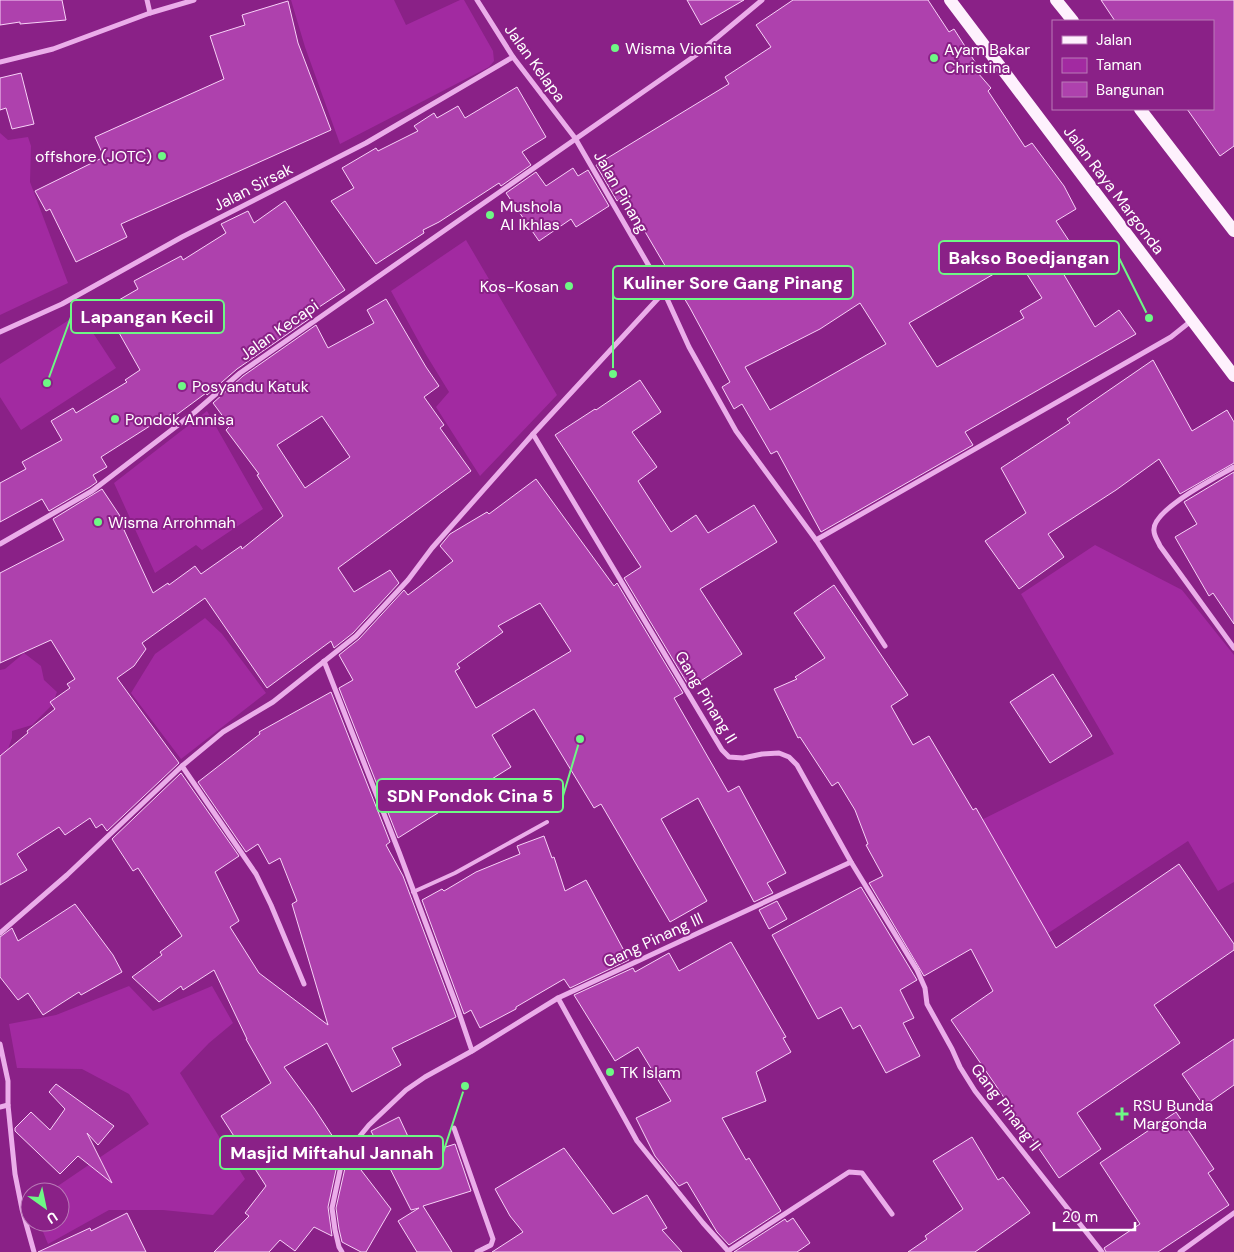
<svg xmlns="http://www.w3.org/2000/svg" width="1234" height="1252" viewBox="0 0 1234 1252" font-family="'DM Sans',sans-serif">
	<rect width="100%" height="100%" fill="#8a2187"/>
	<g fill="#a22aa1">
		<path d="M291 0H394L406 25 460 0H464L493 51 494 61 489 67 340 144 305 47Z"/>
		<path d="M0 133 8 140 28 137 31 146 30 182 68 283 0 315Z"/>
		<path d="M466 240 557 395 480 476 436 407 449 392 425 353 391 291Z"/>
		<path d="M80 313 116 368 21 430 0 397V364Z"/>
		<path d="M207 411 263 509 202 550 196 545 155 573 114 483Z"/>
		<path d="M1095 545 1182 590 1234 655V882L1218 891 1188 841 1021 951 951 835 1114 754 1021 594Z"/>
		<path d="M205 618 222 634 266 693 181 759 131 693 155 654Z"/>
		<path d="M24 653 41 666 44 680 57 692 52 705 32 725 12 731V738L5 757 0 754V670L5 669Z"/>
		<path d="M129 986 153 1011 212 986 233 1023 209 1043 180 1073 245 1179 213 1215 163 1210H109L48 1244 39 1222H60V1192H49L149 1124 129 1094 82 1069 17 1068 9 1024 56 1015Z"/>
	</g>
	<g fill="#ae41ad" stroke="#f8d2f8" fill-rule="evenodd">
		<path d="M0 0H62L66 20 20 24V22L0 25Z"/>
		<path d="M687 0H744L701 25Z"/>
		<path d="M793 0H928L949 32 954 29 975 62 971 65 991 88 988 91 1025 147 1032 143 1064 186 1076 209 1056 221 1079 256 1060 268 1095 327 1119 310 1136 334 965 432 973 445 821 532 777 451 771 454 742 404 734 409 722 387 730 382 690 308 624 196 617 201 596 165 729 84 725 77 771 47 756 25ZM1018 260 1042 298 1020 311 1024 318 937 367 909 323ZM860 303 886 344 770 410 745 367 820 329Z"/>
		<path d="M1101 0H1234V146L1220 156 1187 109H1213V21H1115Z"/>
		<path d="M288 1 298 43 331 130 121 224 127 237 76 262 50 209 46 211 35 191 104 157 95 137 224 79 210 36 245 25 242 15Z"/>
		<path d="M21 73 34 124 12 129 6 108 0 110V78Z"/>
		<path d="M517 87 546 137 522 152 531 165 501 186 499 183 439 222 423 230 424 233 376 264 331 201 354 188 342 168 376 148 378 151 418 131 414 126 434 113 437 118 458 106 465 118Z"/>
		<path d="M573 168 578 176 588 170 609 206 576 227 571 219 539 241 506 193 536 172 546 186Z"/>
		<path d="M285 201 345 290 310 313 312 317 237 369 207 395 206 393 175 416 173 413 154 425 153 424 101 457 107 467 93 475 97 482 90 487 49 511 42 499 0 522V483L26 469 22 462 62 440 51 421 73 408 76 413 127 382 125 380 140 370 105 308 138 289 134 281 181 256 183 260 226 233 221 224 248 211 254 223Z"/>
		<path d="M386 299 426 367 439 386 424 397 444 425 440 428 471 471 338 568 354 592 390 570 399 583 353 633 334 648 331 641 267 688 205 598 142 643 146 649 134 666 117 678 179 763 107 831 102 824 96 828 90 818 65 835 59 827 17 854 27 870 0 885V756L28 733 27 731 55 709 50 702 70 688 67 684 75 679 51 640 0 663V573L64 540 53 519 102 489 128 528 124 530 153 593 168 583 169 585 195 566 201 574 241 546 242 549 283 516 257 475 259 474 226 430 230 426 213 403 243 376 316 325 328 348 374 323 367 310ZM322 416 350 457 305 488 277 445Z"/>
		<path d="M1153 360 1192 431 1227 410 1234 422V463L1180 494 1159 459 1116 490 1048 534 1064 557 1019 589 985 541 1026 513 1001 468 1070 423 1067 419Z"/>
		<path d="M640 380 661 412 632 432 657 467 638 481 671 532 696 515 708 533 754 505 777 542 700 589 742 654 690 688 624 578 641 567 555 435 595 409 596 410Z"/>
		<path d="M1234 472V624L1213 593 1209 596 1175 537 1197 524 1184 502Z"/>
		<path d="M536 479 614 586 617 583 683 693 674 698 728 792 739 786 786 873 767 883 773 893 754 902 698 798 661 819 707 901 670 922 601 804 594 808 534 709 492 735 511 767 398 838 339 688 353 680 339 655 359 639 404 590 408 595 453 561 440 546 450 534 487 512 489 514ZM540 603 571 651 476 708 455 671 460 668 457 664 503 632 498 626Z"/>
		<path d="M834 585 908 695 891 706 913 745 929 736 973 810 976 808 1056 948 1179 864 1234 944V950L1154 1005 1180 1043 1077 1113 1101 1149 1059 1178 951 1020 993 991 971 949 924 976 869 883 883 876 866 845 868 844 855 810 838 782 832 786 800 737 798 738 774 689 797 679 795 677 825 658 794 613Z"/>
		<path d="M1053 674 1092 736 1050 763 1010 702Z"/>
		<path d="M331 692 390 842 386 845 403 876 456 1017 392 1048 401 1065 352 1092 327 1043 284 1067 314 1108 339 1146 342 1145 346 1149 337 1165 328 1207 332 1236 314 1227 295 1251 280 1240 269 1252H214L249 1216 245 1213 266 1186 221 1116 271 1083 246 1039H247L214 970 183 990 181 986 159 1002 132 977 162 955 160 952 182 936 138 868 133 871 112 839 181 773 239 856 215 872 239 921 230 927 259 973 328 1025 292 904 297 901 280 858 269 864 258 844 246 852 198 782 260 734 259 732Z"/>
		<path d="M544 836 552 858 554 857 565 891 586 880 629 960 570 988 564 979 516 1007V1009L480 1028 471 1010 464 1014 422 900 442 889 444 891 476 872 520 854 517 846Z"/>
		<path d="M861 887 917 980 900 990 914 1018 903 1023 920 1056 886 1073 860 1025 853 1029 841 1007 818 1019 772 935Z"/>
		<path d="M777 901 787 919 769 929 759 910Z"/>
		<path d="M75 904 113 955 122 972 81 995 79 992 43 1015 28 993 18 1000 0 977V937L12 928 18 941Z"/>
		<path d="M731 942 786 1037 783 1038 791 1052 756 1072 766 1101 722 1118 746 1160 749 1158 781 1211 729 1245 717 1232 687 1182 679 1186 655 1156 636 1118 671 1101 638 1047 615 1061 574 995 633 968 635 972 669 953 679 971Z"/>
		<path d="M1234 1039V1085L1204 1106 1182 1074Z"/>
		<path d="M56 1084 114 1126 98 1145 87 1133 112 1183 78 1156 60 1174 15 1131V1128L31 1112 50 1130 65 1109 49 1092Z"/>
		<path d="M1176 1112 1214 1169 1208 1173 1229 1205 1158 1252H1106L1104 1248 1140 1224 1100 1163Z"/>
		<path d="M399 1117 417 1156 455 1144 471 1191 423 1206 452 1252H417L398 1221 419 1208 411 1210 371 1131Z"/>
		<path d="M972 1137 998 1180 1003 1177 1030 1213 975 1252H908L927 1239 925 1236 963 1209 933 1161Z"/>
		<path d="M564 1148 613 1214 647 1195 667 1228 662 1230 682 1252H492L523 1232 510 1216 495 1189Z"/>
		<path d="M351 1157 391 1209 366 1252H361L342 1242 339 1229 336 1208 345 1168Z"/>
		<path d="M127 1213 146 1252H38L90 1228 91 1231Z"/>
		<path d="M793 1218 810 1243 797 1252H734L785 1219 787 1222Z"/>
	</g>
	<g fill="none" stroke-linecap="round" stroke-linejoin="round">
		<path stroke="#ebadea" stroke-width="4" d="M413 892 455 873 547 822"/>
		<g stroke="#ebadea" stroke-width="5">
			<path d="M147 0 150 13"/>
			<path d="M477 0 513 57 575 138 664 292 689 347 736 431 816 540 885 646"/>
			<path d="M0 62 53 49 150 13 194 0"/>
			<path d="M0 332 62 304 182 237 366 143 513 57"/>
			<path d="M533 434 722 750 729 757 743 758 762 754 779 753 789 757 797 765 851 862 917 970 925 988 927 1004 952 1049 960 1067 975 1091 1102 1252"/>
			<path d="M1234 467C1217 477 1151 510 1154 531 1154 536 1158 541 1160 546L1234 648"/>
			<path d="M816 540 1171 337 1191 321"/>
			<path d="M0 544 92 491 195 412 240 373 696 55 762 0"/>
			<path d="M324 661 399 852 456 1004 472 1051"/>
			<path d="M182 766 256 874 271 905 304 984"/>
			<path d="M0 933 67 875 182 766 223 732 273 702 356 636 408 580 432 548 533 434 664 292"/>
			<path d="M558 998 637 1141 703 1223 729 1252"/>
			<path d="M0 1044 8 1081V1105L15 1174 22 1209 34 1252"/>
			<path d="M0 1107 8 1105"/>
			<path d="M454 1128 493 1239 491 1245 477 1252"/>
			<path d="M728 1251 849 1172 862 1173 892 1214"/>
			<path d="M342 1252 339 1247 335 1230 332 1208 341 1166 355 1142 369 1125 406 1090 425 1077 472 1051 558 998 851 862"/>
			<path d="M1180 1252 1234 1213"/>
		</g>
		<g stroke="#fef1fd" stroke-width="12">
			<path d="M950 0 1234 376"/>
			<path d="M1056 0 1073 21"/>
			<path d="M1140 109 1234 231"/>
		</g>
	</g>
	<g fill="#6ef885" stroke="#8a2187" stroke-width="2">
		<circle cx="615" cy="48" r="5"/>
		<circle cx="934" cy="58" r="5"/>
		<circle cx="162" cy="156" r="5"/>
		<circle cx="490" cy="215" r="5"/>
		<circle cx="569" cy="286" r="5"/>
		<circle cx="182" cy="386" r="5"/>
		<circle cx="115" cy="419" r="5"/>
		<circle cx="98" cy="522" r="5"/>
		<circle cx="610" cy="1072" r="5"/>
		<path d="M1119.5 1106.5h5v5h5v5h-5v5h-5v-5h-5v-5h5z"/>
	</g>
	<g text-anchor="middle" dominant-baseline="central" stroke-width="4" stroke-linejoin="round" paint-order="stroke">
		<g font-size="16" fill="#fff" stroke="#8a2187" text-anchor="start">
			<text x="625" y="48">Wisma Vionita</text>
			<text x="944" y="49">Ayam Bakar<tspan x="944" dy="18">Christina</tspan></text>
			<text x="152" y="156" text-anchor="end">offshore (JOTC)</text>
			<text x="500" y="206">Mushola<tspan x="500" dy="18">Al Ikhlas</tspan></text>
			<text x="559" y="286" text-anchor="end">Kos-Kosan</text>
			<text x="192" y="386">Posyandu Katuk</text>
			<text x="125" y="419">Pondok Annisa</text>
			<text x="108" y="522">Wisma Arrohmah</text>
			<text x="620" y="1072">TK Islam</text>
			<text x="1133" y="1105">RSU Bunda<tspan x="1133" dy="18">Margonda</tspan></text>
		</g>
		<g font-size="16" fill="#fff" stroke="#8a2187">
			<text transform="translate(535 63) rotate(54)">Jalan Kelapa</text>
			<text transform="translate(253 187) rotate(-27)">Jalan Sirsak</text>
			<text transform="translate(1114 190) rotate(53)">Jalan Raya Margonda</text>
			<text transform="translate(621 192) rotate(60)">Jalan Pinang</text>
			<text transform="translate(279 330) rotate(-35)">Jalan Kecapi</text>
			<text transform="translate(706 697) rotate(59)">Gang Pinang II</text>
			<text transform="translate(653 940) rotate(-25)">Gang Pinang III</text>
			<text transform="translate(1006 1107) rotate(53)">Gang Pinang II</text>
		</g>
	</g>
	<path fill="none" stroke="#6ef885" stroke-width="2" d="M1149 318L1119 258M613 374L613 283M47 383L71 317M580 739L563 796M465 1086L443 1153"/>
	<g fill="#6ef885" stroke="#8a2187" stroke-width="2">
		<circle cx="1149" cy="318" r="5"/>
		<circle cx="613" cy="374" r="5"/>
		<circle cx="47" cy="383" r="5"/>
		<circle cx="580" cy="739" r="5"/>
		<circle cx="465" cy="1086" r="5"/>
	</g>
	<g fill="#8a2187" stroke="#6ef885" stroke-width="2">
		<rect x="939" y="241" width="180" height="33" rx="5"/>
		<rect x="613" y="266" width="240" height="33" rx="5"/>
		<rect x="71" y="300" width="153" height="33" rx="5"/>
		<rect x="377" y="779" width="186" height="33" rx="5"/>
		<rect x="220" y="1136" width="223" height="33" rx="5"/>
	</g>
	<g font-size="18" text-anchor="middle" font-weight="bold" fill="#fff">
		<text x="1029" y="264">Bakso Boedjangan</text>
		<text x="733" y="289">Kuliner Sore Gang Pinang</text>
		<text x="147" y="323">Lapangan Kecil</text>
		<text x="470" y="802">SDN Pondok Cina 5</text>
		<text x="332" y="1159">Masjid Miftahul Jannah</text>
	</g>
	<rect x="1052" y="20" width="162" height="90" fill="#8a2187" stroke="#b97ab7"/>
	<rect x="1062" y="36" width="25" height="8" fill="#fef1fd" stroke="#b97ab7"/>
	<text x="1096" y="45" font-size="15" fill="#ffffff">Jalan</text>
	<rect x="1062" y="58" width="25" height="15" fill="#a22aa1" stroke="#b97ab7"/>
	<text x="1096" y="70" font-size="15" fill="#ffffff">Taman</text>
	<rect x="1062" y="82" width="25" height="15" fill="#ae41ad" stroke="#b97ab7"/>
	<text x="1096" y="95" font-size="15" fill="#ffffff">Bangunan</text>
	<g transform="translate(45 1207) rotate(147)"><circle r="24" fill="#8a2187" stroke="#b97ab7"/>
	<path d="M0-4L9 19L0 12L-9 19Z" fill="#6ef885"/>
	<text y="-8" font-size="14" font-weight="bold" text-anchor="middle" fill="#ffffff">U</text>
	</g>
	<path d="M1054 1222v8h81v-8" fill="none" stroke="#ffffff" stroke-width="2.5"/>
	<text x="1062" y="1222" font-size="15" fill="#ffffff" stroke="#8a2187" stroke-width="4" paint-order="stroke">20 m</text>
</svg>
